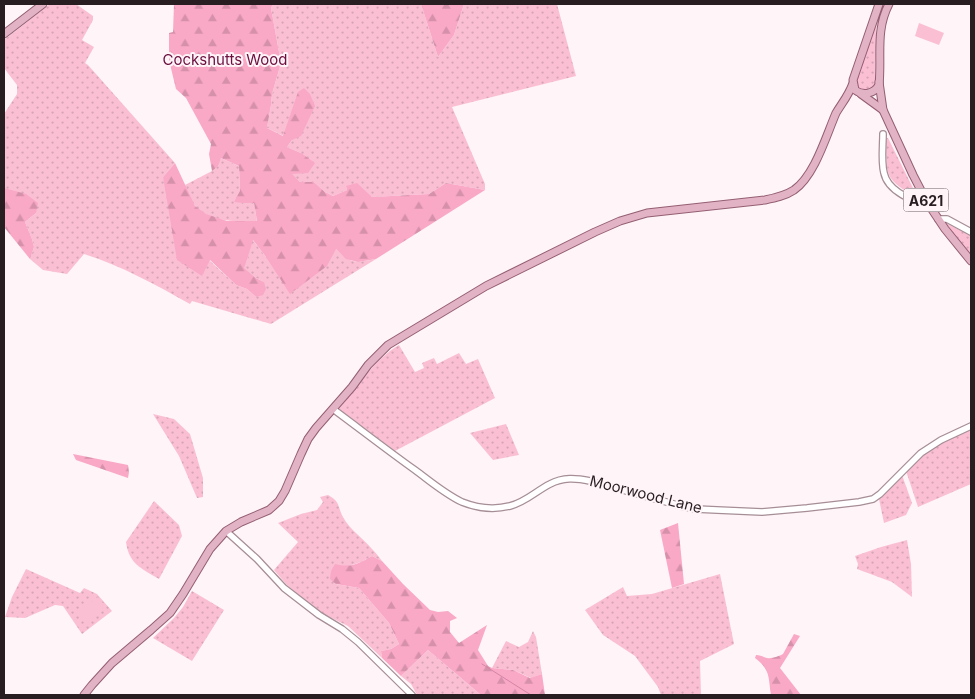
<svg xmlns="http://www.w3.org/2000/svg" width="975" height="699" viewBox="0 0 975 699" font-family="Inter,sans-serif">
	<defs>
		<pattern id="grass-dots" width="8" height="8" patternUnits="userSpaceOnUse" patternTransform="scale(1.25)"><rect width="8" height="8" fill="#fbbfd4"/><path d="M2 2h.1M6 6h.1" fill="none" stroke="#d7a4b6" stroke-width="1.8" stroke-linecap="round"/></pattern>
		<pattern id="forest-firs" width="22" height="20" patternUnits="userSpaceOnUse" patternTransform="scale(1.25)"><rect width="22" height="20" fill="#f9a8c6"/><path d="M5 1l3.5 6h-7zM16 11l3.5 6h-7z" fill="#d590aa"/></pattern>
	</defs>
	<rect width="100%" height="100%" fill="#fff4f7"/>
	<g fill="url(#grass-dots)">
		<path d="M50 4H76L93 16V20L82 40 94 47 85 63 88 65 175 163 163 177 202 275 209 260 236 285 247 289 256 297 264 282 256 278 243 268 247 260 252 239 266 257 336 249C351 264 355 263 376 259L271 324 192 301 190 304C156 285 122 266 84 254L67 274 43 270 30 259 34 247 32 239 25 222 36 213 4 188V114L17 94V85L4 68V40Z"/>
		<path d="M273 4H421L438 57 454 35 464 4H557L576 76 452 107 485 184V190L446 183 429 194 372 197 346 186 347 190 333 196 325 192 314 182H300L291 174 301 153 287 147 292 140 267 128 271 105 272 94 281 63 271 8Z"/>
		<path d="M879 14V15L876 29 875 84 870 90H862L856 84V80Z"/>
		<path d="M886 138H888L918 198 916 197C907 192 896 186 890 177 885 168 887 149 886 138Z"/>
		<path d="M221 158 239 166 240 191 243 203 254 202 257 222C237 221 211 223 196 207 191 201 188 192 185 185L212 171Z"/>
		<path d="M944 223H946L971 236V257Z"/>
		<path d="M399 345 415 372 424 368 422 363 434 358 437 364 459 353 466 364 478 359 495 398 395 451 339 409C357 387 375 359 399 345Z"/>
		<path d="M153 414 174 419 190 434 203 478V497L197 498 179 456Z"/>
		<path d="M506 424 519 455 493 460 470 433Z"/>
		<path d="M971 428V484L918 507 906 471C925 450 945 440 971 428Z"/>
		<path d="M902 475 912 503 906 515 884 523 879 499 885 494Z"/>
		<path d="M328 495C341 502 337 506 343 517 350 530 363 538 372 549 376 553 379 557 382 561L372 556 361 562 346 567 336 584 359 588 389 623 399 644 391 649 381 651 382 658 348 626 315 610 286 584 274 570 298 542 278 523 301 514 317 510 323 502 320 497Z"/>
		<path d="M154 501 179 525 182 536 159 579C141 568 129 564 126 542Z"/>
		<path d="M907 540 911 564 912 597 892 582 857 569 858 564 855 556 881 547Z"/>
		<path d="M26 569 80 593 84 588 97 594 112 611 82 634 63 606 55 605 25 618 5 617 12 597Z"/>
		<path d="M720 574 734 644 700 661 701 695H661L658 687 635 656 603 635 585 610 623 587 627 596 652 594Z"/>
		<path d="M192 591 224 610 192 661 153 638 174 618 183 607Z"/>
		<path d="M533 631 536 637 542 674 531 678 513 670 492 668 506 641 519 647 528 642Z"/>
		<path d="M428 650 481 695H417L411 684 401 676Z"/>
	</g>
	<g fill="url(#forest-firs)">
		<path d="M174 4H273L271 8 281 63 272 94 271 105 267 128 283 136 298 92 304 88 310 94 315 106 301 136 292 140 287 147 301 153 315 163 308 173 292 174 300 182H314L325 192 333 196 347 190 346 186 357 183 372 197 429 194 446 183 485 190 376 259 358 262 346 259 336 249 327 266 290 294 266 257 253 240 247 260 244 268 256 278 264 282 266 289 263 295 256 297 247 289 236 285 210 260 202 276 177 260 163 177 175 163 195 206 206 214 227 221H257L254 203H243L234 202 240 191 239 166 221 158 218 166 212 171 209 154 211 144 186 98 176 89 169 60V33L173 32Z"/>
		<path d="M421 4H464L454 35 438 57Z"/>
		<path d="M4 188 26 194 38 203 36 213 25 222 32 239 34 247 30 259 4 227Z"/>
		<path d="M73 454 128 465 129 472 128 478 76 460Z"/>
		<path d="M678 523 684 584 672 588 660 530Z"/>
		<path d="M372 556 382 561 403 584 430 610 438 612 448 611 457 618 450 621V632L459 643 487 625 478 650 488 666 492 668 513 670 530 678 542 674 545 695H481L428 650 401 676 382 658 381 651 391 649 399 644 389 623 359 588 336 584 330 579 331 571 335 564C351 568 358 564 372 556Z"/>
		<path d="M794 634 800 636 780 668 801 695H771C768 677 771 670 755 658L756 655C761 655 763 657 767 658 772 659 779 656 783 654Z"/>
	</g>
	<g fill="#fbbfd4">
		<path d="M919 23 944 33 939 45 915 36Z"/>
		<path d="M98 597 106 607 85 623 77 613Z"/>
	</g>
	<g fill="none" stroke-linecap="round" stroke-linejoin="round">
		<path stroke="#d486a4" stroke-width="1" d="M482 664 531 695"/>
		<g stroke="#a68e96" stroke-width="8">
			<g id="minor">
				<path d="M883 134C883 146 881 161 884 173 888 192 913 201 930 206"/>
				<path d="M938 219H947L971 232"/>
				<path d="M333 409C360 429 387 450 415 470 430 481 445 494 462 502 477 508 494 510 510 506 526 502 536 491 550 484 563 477 576 478 590 481L681 506 696 509 717 510 762 512 807 508 859 502 873 499 880 494 921 453 941 440 971 426"/>
				<path d="M226 531 257 559 284 588 319 615 342 629 358 642 412 695"/>
			</g>
		</g>
		<g stroke="#945e72" stroke-width="9">
			<g id="major">
				<path d="M879 4 853 80 855 90C863 96 874 94 879 85 882 56 875 31 889 4"/>
				<path d="M4 34 43 4"/>
				<path d="M879 82 883 110 913 175 927 202 945 229 971 261"/>
				<path d="M861 94 883 110"/>
				<path d="M84 695 92 685 112 663 151 630 170 613 183 594 210 549 226 531 241 522 269 510 279 501 285 491 301 454 308 439 316 428 352 387 368 365 388 345 486 286 595 232 620 221 647 213 765 200C775 198 785 196 794 190 815 175 826 136 836 113 842 103 849 95 853 83"/>
			</g>
		</g>
		<use href="#minor" stroke="#fff" stroke-width="5.5"/>
		<use href="#major" stroke="#e2b3c5" stroke-width="7"/>
	</g>
	<g text-anchor="middle" dominant-baseline="central" stroke-width="4" stroke-linejoin="round" paint-order="stroke">
		<rect fill="#fff4f7" stroke="#685e61" stroke-width="1" x="903.5" y="188.5" width="45" height="23" rx="4"/>
		<g font-size="14" font-weight="bold" fill="#281e21">
			<text x="926" y="200">A621</text>
		</g>
		<g font-size="15" fill="#6c0f3f" stroke="#fff4f7">
			<text x="225" y="59">Cockshutts Wood</text>
		</g>
		<g font-size="15" fill="#281e21" stroke="#fff4f7">
			<text transform="translate(646 494) rotate(14)">Moorwood Lane</text>
		</g>
	</g>
	<rect width="975" height="699" fill="none" stroke="#281e21" stroke-width="10"/>
</svg>
